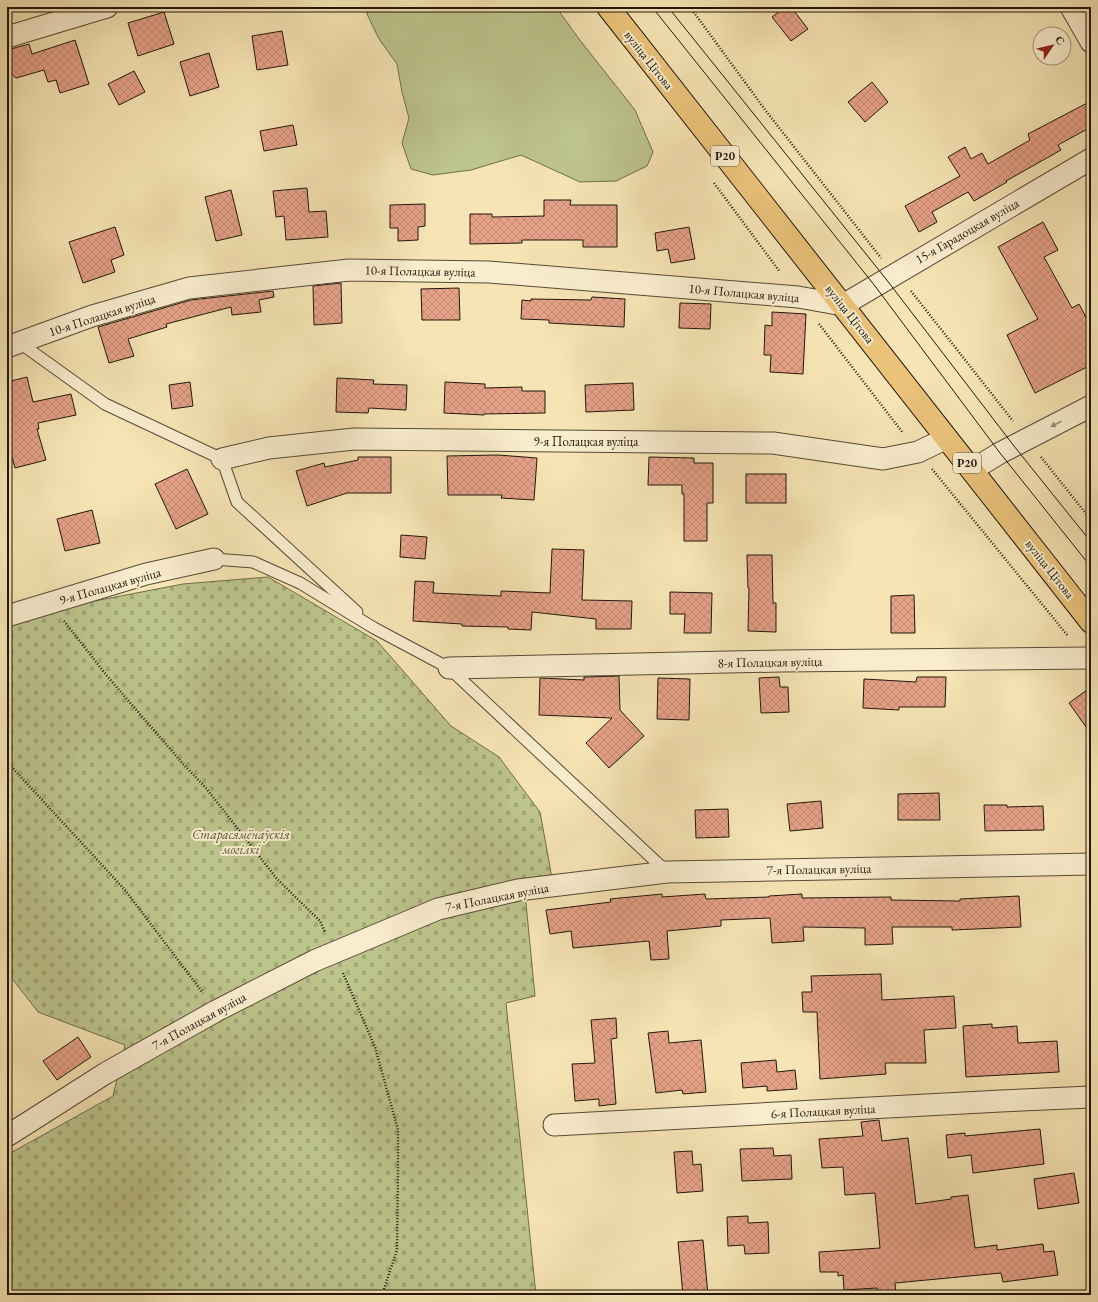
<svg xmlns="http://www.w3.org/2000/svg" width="1098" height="1302" viewBox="0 0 1098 1302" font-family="'EB Garamond',serif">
	<defs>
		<pattern id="cemetery-stones" width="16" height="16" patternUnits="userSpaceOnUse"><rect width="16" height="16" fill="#bdc48c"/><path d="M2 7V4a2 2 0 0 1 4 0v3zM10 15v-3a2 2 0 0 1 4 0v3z" fill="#a2a878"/></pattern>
		<pattern id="building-cross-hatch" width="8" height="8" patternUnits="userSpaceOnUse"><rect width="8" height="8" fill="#e5a188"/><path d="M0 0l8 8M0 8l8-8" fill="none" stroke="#c48a74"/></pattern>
	</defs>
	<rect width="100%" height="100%" fill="#f6e4b4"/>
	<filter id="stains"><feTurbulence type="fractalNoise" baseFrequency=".005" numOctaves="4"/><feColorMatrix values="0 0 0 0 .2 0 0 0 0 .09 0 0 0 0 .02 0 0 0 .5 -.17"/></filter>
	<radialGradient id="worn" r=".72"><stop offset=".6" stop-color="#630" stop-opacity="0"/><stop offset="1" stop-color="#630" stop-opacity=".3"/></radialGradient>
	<path fill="#bdc48c" stroke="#6e6e4c" d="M368 7H556L579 39 635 110 653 152 647 166 616 181 580 182 521 155 471 170 433 175 411 169 402 143 409 118 402 92 397 64 379 39 367 14Z"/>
	<path fill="url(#cemetery-stones)" stroke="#6e6e4c" d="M268 577 377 641 451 726 499 757 540 812 552 878 524 883 535 996 506 1003 536 1295H7V1155L113 1096 125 1045 38 1012 7 972V621L48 610 183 584Z"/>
	<g fill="url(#building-cross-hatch)" stroke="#20170c">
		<path d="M785 7H791L808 29 791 41 772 17Z"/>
		<path d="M164 12 174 44 138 56 128 23Z"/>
		<path d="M282 31 288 65 257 70 252 36Z"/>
		<path d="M75 40 89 84 60 93 56 80 48 82 44 70 16 78 7 70V50L29 44 32 54Z"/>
		<path d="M209 53 219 87 190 96 180 62Z"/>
		<path d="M134 71 145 92 119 105 108 84Z"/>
		<path d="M872 82 888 102 865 122 848 102Z"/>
		<path d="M1091 101V127L1058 145 1061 150 1006 181 1007 182 974 201 968 192 932 212 937 222 919 232 905 206 960 176 948 157 965 147 971 159 982 153 988 164 1030 140 1028 134Z"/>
		<path d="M293 125 297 145 264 151 260 131Z"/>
		<path d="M307 188 309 212 326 211 328 237 286 240 284 216 276 217 273 191Z"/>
		<path d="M231 190 242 235 216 241 205 197Z"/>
		<path d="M544 200H571L570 205H617V247H583V240H522V243L470 244V214H492V217L544 216Z"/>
		<path d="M425 204V226L418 227V240L398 241V228H390V205Z"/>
		<path d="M1043 222 1058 250 1044 257 1072 308 1079 304 1091 327V365L1035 393 1007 335 1038 319 998 247Z"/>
		<path d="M115 227 124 255 111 260 115 272 83 283 69 242Z"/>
		<path d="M689 227 695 259 671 263 668 249 657 251 655 233Z"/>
		<path d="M341 283 342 323 314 325 313 286Z"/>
		<path d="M459 288 460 320H422L421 289Z"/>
		<path d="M273 291 274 297 259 300 261 312 232 315 231 307 166 324 167 327 128 339 134 356 109 363 98 327 191 300Z"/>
		<path d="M592 297 625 299 624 327 549 323V320L521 319 522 300 531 301V299L591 300Z"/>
		<path d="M680 303 711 304 710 329 679 328Z"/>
		<path d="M772 312 806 314 803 374 770 372 771 355H764L765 325 772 326Z"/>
		<path d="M27 377 33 402 71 394 76 415 38 423 39 429H37L46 460 15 468 7 439V382Z"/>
		<path d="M337 378 374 380 373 384 407 385 406 410 369 408 368 413 336 412Z"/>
		<path d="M190 382 193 406 172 409 169 385Z"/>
		<path d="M445 382 485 384V388L522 387V391H545V413L484 414V415L444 413Z"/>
		<path d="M633 383 634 410 586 412 585 385Z"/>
		<path d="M498 455 537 458 534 500 501 498 502 495H448L447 456Z"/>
		<path d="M358 457H391V493H347L307 506 296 471 324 463 325 467 358 460Z"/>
		<path d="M649 457 694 458V463H713V503H707V541H684V494H682V485H648Z"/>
		<path d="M187 469 208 514 176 529 155 484Z"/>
		<rect x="746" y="474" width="40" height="29"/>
		<path d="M92 510 100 543 65 551 57 519Z"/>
		<path d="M401 535 427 537 425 559 400 557Z"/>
		<path d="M552 549 584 550 582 600 632 601 631 629H596V619L532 612 531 630 508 629V627L462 626V624L413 621 415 581 434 582 433 593 501 596V591L550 593Z"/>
		<path d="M747 555H772L773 603H776V632L748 631 749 588H748Z"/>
		<path d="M670 592 712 593 711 633H684L685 614H670Z"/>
		<path d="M914 595 915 633H891V596Z"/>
		<path d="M619 676 620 710 644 736 609 768 586 743 612 718 539 715 540 678 584 680V677Z"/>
		<path d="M779 677 780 687H788L789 712 761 713 759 678Z"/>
		<path d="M917 677H946L945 707H899V710L863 708 864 679 916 682Z"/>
		<path d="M658 678 690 679 689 720 657 719Z"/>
		<path d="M1091 687V734L1069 703Z"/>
		<path d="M939 793 940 820H898V794Z"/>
		<path d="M821 801 823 828 790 831 787 804Z"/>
		<path d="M984 805H1007V807L1043 806 1044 830 985 831Z"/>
		<path d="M728 809 729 837 696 838 695 810Z"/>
		<path d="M662 894V897L705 894 706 899 769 897V896L802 894V898L891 897V900L960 901V899L1019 896 1021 927 952 930V927H892L893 944 865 945V928L803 927 804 941 772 943 770 918 721 920V926L667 931 669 959 651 960 649 941 573 948 571 931 550 934 546 910 611 902 610 899Z"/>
		<path d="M881 974 882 1000 954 996 956 1028 924 1030 926 1063H885L886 1074 820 1079 817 1012H803L802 992H812L811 976Z"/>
		<path d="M616 1018 617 1038 611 1039 616 1104 599 1106V1099L575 1101 572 1064 595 1063 591 1020Z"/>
		<path d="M992 1024V1028L1017 1026 1018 1043 1057 1041 1059 1072 966 1077 963 1026Z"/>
		<path d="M668 1031 669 1043 701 1040 706 1092 683 1094 682 1090 656 1093 648 1033Z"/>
		<path d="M78 1037 91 1057 57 1080 43 1061Z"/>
		<path d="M776 1060 777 1072 795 1070 797 1089 767 1091V1086L743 1088 741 1063Z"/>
		<path d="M879 1120 882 1141 908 1138 916 1204 951 1199V1197L968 1195 975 1248 997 1245V1250L1043 1244 1044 1252 1054 1251 1058 1275 1003 1282 1001 1273 895 1283 896 1295H878L877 1288 844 1290 843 1275 838 1276V1272H820L819 1252 880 1248 875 1193 845 1195 843 1167 822 1168 819 1139 863 1136 861 1122Z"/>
		<path d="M1040 1129 1044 1164 973 1173 971 1155 948 1158 946 1135 965 1133V1136Z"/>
		<path d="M773 1148 774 1156 791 1155 792 1179 742 1181 740 1149Z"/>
		<path d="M692 1151 693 1165 701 1164 703 1191 677 1193 674 1152Z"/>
		<path d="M1074 1173 1079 1203 1038 1209 1034 1179Z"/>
		<path d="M748 1216V1223L768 1222 769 1253 745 1254 744 1245 728 1246 727 1217Z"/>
		<path d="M703 1240 708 1295H683L678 1242Z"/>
	</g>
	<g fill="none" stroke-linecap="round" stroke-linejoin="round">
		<g stroke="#564a36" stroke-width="13">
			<g id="lane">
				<path d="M20 343 105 404 222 459 237 502 357 612"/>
				<path d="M214 559 253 562 300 583 374 628 449 668 667 872"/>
			</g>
		</g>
		<g stroke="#564a36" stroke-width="23">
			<g id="street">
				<path d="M1071 7 1091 42"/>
				<path d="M7 37 107 7"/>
				<path d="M7 347 92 316 189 288 349 270 489 272 798 297 843 305 1091 159"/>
				<path d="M222 459 269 448 354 439 773 443 883 459 918 452 947 438"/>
				<path d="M972 470 1000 453 1091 406"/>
				<path d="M7 616 146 574 214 559"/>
				<path d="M449 668 781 661 1091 658"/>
				<path d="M554 1125 1001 1101 1091 1097"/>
				<path d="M7 1136 106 1073 216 1011 314 961 438 909 518 890 667 872 1091 864"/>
			</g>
		</g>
		<g stroke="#20170c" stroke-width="24">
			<path id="primary" d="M608 7 1091 622"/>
		</g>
		<g stroke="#20170c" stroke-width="2.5" stroke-dasharray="1 2" stroke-linecap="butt">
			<path d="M690 7 766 111 881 258"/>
			<path d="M714 183 780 272"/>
			<path d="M911 291 1013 421"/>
			<path d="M819 324 903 433"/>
			<path d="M1041 457 1091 520"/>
			<path d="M932 469 1068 636"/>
			<path d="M64 621 107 676 184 765 206 788 277 879 320 921 325 932"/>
			<path d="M7 762 125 890 203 993"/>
			<path d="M343 973 375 1047 398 1130V1170L397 1250 382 1295"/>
		</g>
		<use href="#lane" stroke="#f9edce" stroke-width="11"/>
		<use href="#street" stroke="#f9edce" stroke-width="21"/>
		<use href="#primary" stroke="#ebc27a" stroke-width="22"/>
		<g stroke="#20170c" stroke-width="1">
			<path d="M652 7 875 286 1000 453 1091 567"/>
			<path d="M668 7 886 279 1014 446 1091 542"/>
		</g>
	</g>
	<defs><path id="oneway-solid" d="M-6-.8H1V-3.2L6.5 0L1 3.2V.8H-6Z"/></defs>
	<use fill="#978d77" href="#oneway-solid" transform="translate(1056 424) rotate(153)"/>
	<g text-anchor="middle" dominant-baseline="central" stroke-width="4" stroke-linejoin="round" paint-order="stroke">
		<g fill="#f9edce" stroke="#615746" stroke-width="1">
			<rect x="711" y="146" width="28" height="20" rx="3"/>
			<rect x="953" y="453" width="28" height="20" rx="3"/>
		</g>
		<g font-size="12" font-weight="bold" fill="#20170c">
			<text x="725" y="156">Р20</text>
			<text x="967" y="463">Р20</text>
		</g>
		<g font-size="13" fill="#20170c" stroke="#f9edce">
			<text transform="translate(649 60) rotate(52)">вуліца Цітова</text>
			<text transform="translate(967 231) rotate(-30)">15-я Гарадоцкая вуліца</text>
			<text transform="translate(420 271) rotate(1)">10-я Полацкая вуліца</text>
			<text transform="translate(744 293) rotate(5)">10-я Полацкая вуліца</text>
			<text transform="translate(850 314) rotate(52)">вуліца Цітова</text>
			<text transform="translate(102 315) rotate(-18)">10-я Полацкая вуліца</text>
			<text x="586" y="441">9-я Полацкая вуліца</text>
			<text transform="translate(1050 569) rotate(52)">вуліца Цітова</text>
			<text transform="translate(110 586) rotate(-16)">9-я Полацкая вуліца</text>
			<text transform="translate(770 662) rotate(-1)">8-я Полацкая вуліца</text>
			<text transform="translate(819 869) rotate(-1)">7-я Полацкая вуліца</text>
			<text transform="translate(497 897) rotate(-11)">7-я Полацкая вуліца</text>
			<text transform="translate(199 1021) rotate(-29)">7-я Полацкая вуліца</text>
			<text transform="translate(823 1111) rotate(-3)">6-я Полацкая вуліца</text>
		</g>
		<g font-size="13" font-style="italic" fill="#575439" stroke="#f9edce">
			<text x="241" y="834">Старасямёнаўскія<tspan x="241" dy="15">могілкі</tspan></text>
		</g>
	</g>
	<rect width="1098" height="1302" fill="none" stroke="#f6e4b4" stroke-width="24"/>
	<rect x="8" y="8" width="1082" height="1286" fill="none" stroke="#20170c" stroke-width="2"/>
	<rect x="12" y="12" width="1074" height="1278" fill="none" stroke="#20170c"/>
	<g transform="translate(1052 46) rotate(55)"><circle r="19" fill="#f9edce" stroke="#a29780"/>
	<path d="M0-3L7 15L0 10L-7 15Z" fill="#8f2418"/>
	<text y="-6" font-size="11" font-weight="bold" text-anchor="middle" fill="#20170c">С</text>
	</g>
	<rect width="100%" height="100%" filter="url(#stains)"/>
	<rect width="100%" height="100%" fill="url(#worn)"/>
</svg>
